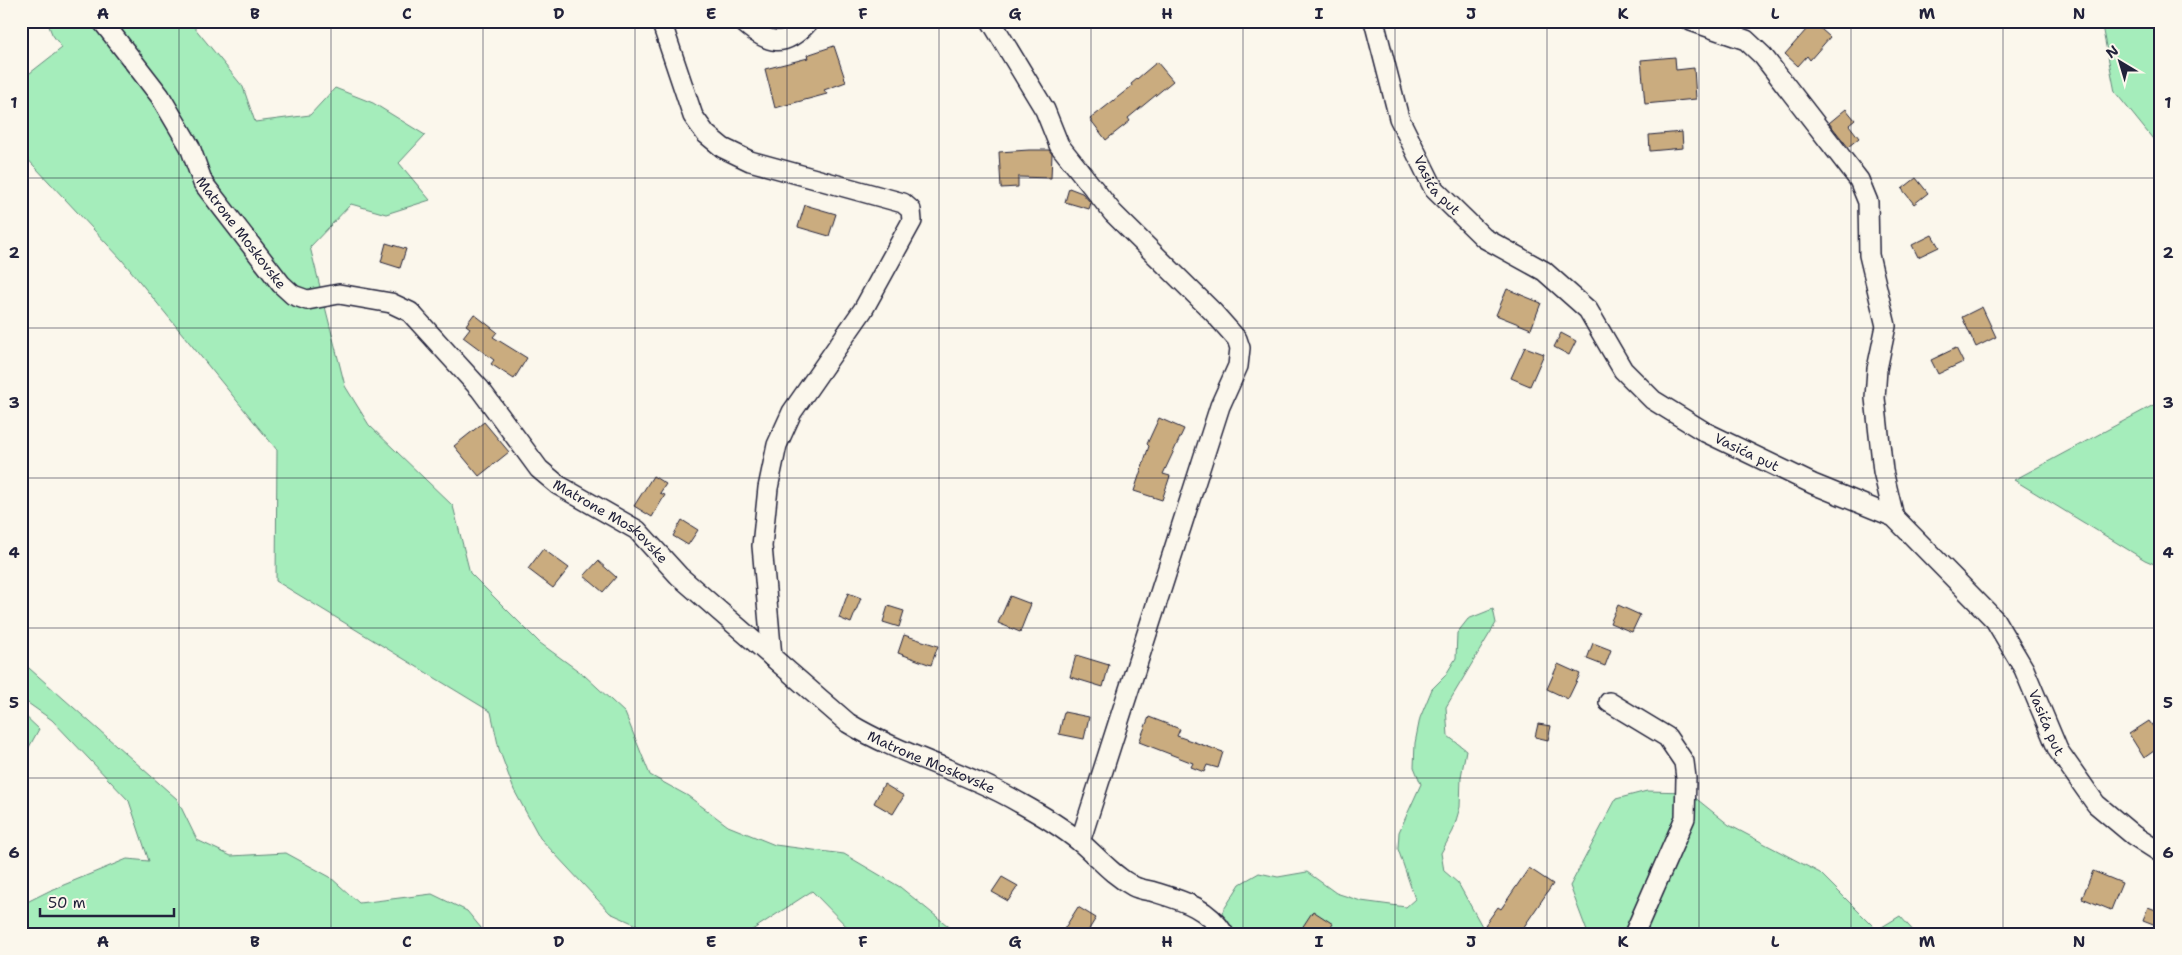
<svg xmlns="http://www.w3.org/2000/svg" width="2182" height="955" viewBox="0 0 2182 955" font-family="'Shantell Sans',sans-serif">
	<rect width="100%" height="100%" fill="#fbf7ec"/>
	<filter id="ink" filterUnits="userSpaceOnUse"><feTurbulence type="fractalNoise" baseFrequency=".02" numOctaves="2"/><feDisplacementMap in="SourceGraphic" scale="10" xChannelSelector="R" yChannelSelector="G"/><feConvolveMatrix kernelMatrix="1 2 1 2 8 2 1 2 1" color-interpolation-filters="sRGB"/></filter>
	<g filter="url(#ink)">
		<g fill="#a5edbb" stroke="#64887b">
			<path d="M47 21H189L243 87 255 122 310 115 335 88 373 103 425 135 399 163 430 200 386 214 351 204 310 247 345 386 369 425 453 506 470 573 540 643 584 675 625 713 650 775 688 796 728 826 775 845 844 854 900 887 958 934H854L812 891 746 934H657L610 913 540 838 514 790 499 749 491 712 276 581 277 450 122 260 21 152V80L62 48 52 34Z"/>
			<path d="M2101 21H2161V149L2115 92Z"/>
			<path d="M2161 401V567L2145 560 2014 480Z"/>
			<path d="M1493 609 1496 623 1446 707 1448 736 1466 750 1461 777 1460 807 1453 831 1441 853 1444 871 1458 883 1483 928 1482 934H1235L1221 914 1240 884 1259 873 1278 877 1307 872 1336 893 1361 901 1406 907 1415 899 1398 849 1399 832 1421 784 1414 767 1415 743 1420 718 1432 689 1445 676 1456 658 1457 633 1468 619Z"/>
			<path d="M21 661 177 799 197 840 231 856 286 853 330 877 359 903 432 894 467 911 486 934H21V905L49 891 127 859 149 861 129 801 52 720 25 701 21 695Z"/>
			<path d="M23 714 39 729 28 749 21 753V715Z"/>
			<path d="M1647 791 1688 792 1729 825 1820 873 1877 930 1900 916 1916 934H1588L1570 886 1616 799Z"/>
		</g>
		<g fill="#caac7f" stroke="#22223b">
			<path d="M1813 22 1830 37 1810 60 1807 56 1798 66 1785 54Z"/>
			<path d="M834 46 846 82 824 90 827 94 775 108 765 69 808 58 807 55Z"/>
			<path d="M1675 57 1676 70 1694 68 1696 99 1645 104 1641 60Z"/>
			<path d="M1157 62 1173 81 1128 118 1130 121 1106 140 1090 119 1132 86 1131 84Z"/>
			<path d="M1846 109 1855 120 1849 125 1859 138 1848 147 1829 123Z"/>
			<path d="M1682 132 1683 148 1650 151 1649 135Z"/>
			<path d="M1029 150H1049L1052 154 1051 178 1018 177V187L1001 188 999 152Z"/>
			<path d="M1916 178 1928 193 1914 204 1902 189Z"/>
			<path d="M1069 188 1082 193 1091 203 1089 209 1065 202Z"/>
			<path d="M805 205 836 214 829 236 798 227Z"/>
			<path d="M1932 235 1939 247 1918 257 1912 245Z"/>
			<path d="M386 243 406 249 400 268 381 262Z"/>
			<path d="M1507 289 1541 303 1531 329 1496 315Z"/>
			<path d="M1982 307 1996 337 1976 347 1962 317Z"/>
			<path d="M474 314 497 332 493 337 527 358 514 379 491 364 494 360 463 337 470 328 466 325Z"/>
			<path d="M1561 333 1576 341 1569 355 1554 347Z"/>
			<path d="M1525 347 1544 354 1530 386 1511 378Z"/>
			<path d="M1956 348 1963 362 1938 374 1931 360Z"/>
			<path d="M1159 418 1184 429 1163 474 1170 476 1162 500 1134 491 1149 446 1147 444Z"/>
			<path d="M484 422 509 452 479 476 454 446Z"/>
			<path d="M653 476 666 484 660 493 665 495 652 517 634 506Z"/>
			<path d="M682 520 698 530 688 545 673 536Z"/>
			<path d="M543 549 569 568 553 588 528 569Z"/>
			<path d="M598 561 616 577 603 592 584 576Z"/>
			<path d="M848 593 861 598 851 623 839 618Z"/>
			<path d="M1010 596 1031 604 1020 632 998 623Z"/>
			<path d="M1618 605 1640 615 1632 632 1610 623Z"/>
			<path d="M888 606 904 611 899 627 883 622Z"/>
			<path d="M904 635 938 646 931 665 898 653Z"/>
			<path d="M1593 643 1611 650 1605 666 1587 659Z"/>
			<path d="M1076 655 1109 665 1103 687 1070 677Z"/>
			<path d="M1558 664 1580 674 1568 699 1547 689Z"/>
			<path d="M1064 712 1089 717 1084 739 1059 734Z"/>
			<path d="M1149 717 1180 729 1177 736 1223 752 1218 768 1207 765 1204 772 1191 767 1193 763 1139 742Z"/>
			<path d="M2149 721 2161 738V746L2144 758 2129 734Z"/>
			<path d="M1538 724 1551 726 1548 740 1535 737Z"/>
			<path d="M884 784 904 796 893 814 874 803Z"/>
			<path d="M1529 868 1553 884 1519 934H1497L1485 925 1498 907 1501 909Z"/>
			<path d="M2093 871 2122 883 2111 910 2082 898Z"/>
			<path d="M1002 877 1018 886 1008 901 992 892Z"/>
			<path d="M1078 907 1096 918 1086 934H1061Z"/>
			<path d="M2148 907 2161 912V927L2143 920Z"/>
			<path d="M1313 911 1333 924 1326 934H1298Z"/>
		</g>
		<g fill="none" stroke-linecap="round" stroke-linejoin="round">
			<g stroke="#22223b" stroke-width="22">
				<g id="minor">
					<path id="s1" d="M102 21 160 96 190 147 203 183 281 284 293 295 307 300 339 294 391 303 410 312 480 389 539 469 558 485 637 530 679 576 848 723C902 756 965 771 1020 803 1040 814 1063 828 1080 842 1098 857 1112 875 1133 886 1138 889 1145 890 1151 891 1180 900 1207 906 1224 934"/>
					<path d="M661 21 693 116 706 134 723 148 750 161 903 203 911 210 912 221 863 310 792 412 777 445 768 488 762 546 772 657"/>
					<path d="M742 21C768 45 785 49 809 21"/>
					<path d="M991 21 1045 110 1059 145 1113 213 1213 312 1237 339 1240 348 1238 366 1220 406 1080 842"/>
					<path id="s2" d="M1374 21 1399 118 1434 189 1484 238 1544 271 1588 310 1623 370 1653 400 1705 432 1813 484 1894 517 1995 620 2024 669 2058 750 2096 804 2133 835 2161 853"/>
					<path d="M1691 21 1746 40 1763 56 1859 180 1868 202 1869 255 1886 326 1877 369 1875 398 1883 471 1894 517"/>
					<path d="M1609 702 1667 737 1684 762 1686 778 1685 818 1634 934"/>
				</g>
			</g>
			<use href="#minor" stroke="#fbf7ec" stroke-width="19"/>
		</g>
	</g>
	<path fill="none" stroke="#22223b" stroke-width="1" stroke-opacity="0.55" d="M179 21V934M331 21V934M483 21V934M635 21V934M787 21V934M939 21V934M1091 21V934M1243 21V934M1395 21V934M1547 21V934M1699 21V934M1851 21V934M2003 21V934M21 178H2161M21 328H2161M21 478H2161M21 628H2161M21 778H2161"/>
	<g text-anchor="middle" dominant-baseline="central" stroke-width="5" stroke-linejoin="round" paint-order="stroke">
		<g font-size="14" fill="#22223b" stroke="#fbf7ec">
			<text stroke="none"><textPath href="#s2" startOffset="178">Vasića put</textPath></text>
			<text stroke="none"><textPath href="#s1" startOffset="255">Matrone Moskovske</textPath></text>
			<text stroke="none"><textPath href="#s2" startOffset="596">Vasića put</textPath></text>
			<text stroke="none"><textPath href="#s1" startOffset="750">Matrone Moskovske</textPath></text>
			<text stroke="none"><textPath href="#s2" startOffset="1016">Vasića put</textPath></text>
			<text stroke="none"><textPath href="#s1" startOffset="1155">Matrone Moskovske</textPath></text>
		</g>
	</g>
	<rect width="2182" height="955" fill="none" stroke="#fbf7ec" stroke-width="55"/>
	<g transform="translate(2120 62) rotate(322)" stroke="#fbf7ec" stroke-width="4" paint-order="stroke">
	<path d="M0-4L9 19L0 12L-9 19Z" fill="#22223b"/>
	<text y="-8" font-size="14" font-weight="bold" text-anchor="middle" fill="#22223b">N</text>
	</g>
	<path d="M40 908v8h134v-8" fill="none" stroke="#22223b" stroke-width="2.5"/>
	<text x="48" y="908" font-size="15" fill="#22223b" stroke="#fbf7ec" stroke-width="4" paint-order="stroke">50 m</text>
	<rect x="28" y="28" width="2126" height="900" fill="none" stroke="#22223b" stroke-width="2"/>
	<g font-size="16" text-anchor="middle" font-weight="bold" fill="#22223b">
		<text x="103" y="19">A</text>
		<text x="255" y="19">B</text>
		<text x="407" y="19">C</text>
		<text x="559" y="19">D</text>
		<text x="711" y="19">E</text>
		<text x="863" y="19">F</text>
		<text x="1015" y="19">G</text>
		<text x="1167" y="19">H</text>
		<text x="1319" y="19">I</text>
		<text x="1471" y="19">J</text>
		<text x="1623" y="19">K</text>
		<text x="1775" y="19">L</text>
		<text x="1927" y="19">M</text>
		<text x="2079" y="19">N</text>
		<text x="14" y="108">1</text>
		<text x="2168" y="108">1</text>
		<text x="14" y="258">2</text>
		<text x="2168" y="258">2</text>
		<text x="14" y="408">3</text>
		<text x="2168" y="408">3</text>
		<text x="14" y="558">4</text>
		<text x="2168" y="558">4</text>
		<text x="14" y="708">5</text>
		<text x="2168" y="708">5</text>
		<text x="14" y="858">6</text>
		<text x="2168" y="858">6</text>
		<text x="103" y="947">A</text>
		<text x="255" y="947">B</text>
		<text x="407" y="947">C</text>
		<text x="559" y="947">D</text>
		<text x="711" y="947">E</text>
		<text x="863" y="947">F</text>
		<text x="1015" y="947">G</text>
		<text x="1167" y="947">H</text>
		<text x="1319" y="947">I</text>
		<text x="1471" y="947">J</text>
		<text x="1623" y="947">K</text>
		<text x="1775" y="947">L</text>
		<text x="1927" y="947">M</text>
		<text x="2079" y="947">N</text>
	</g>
</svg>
